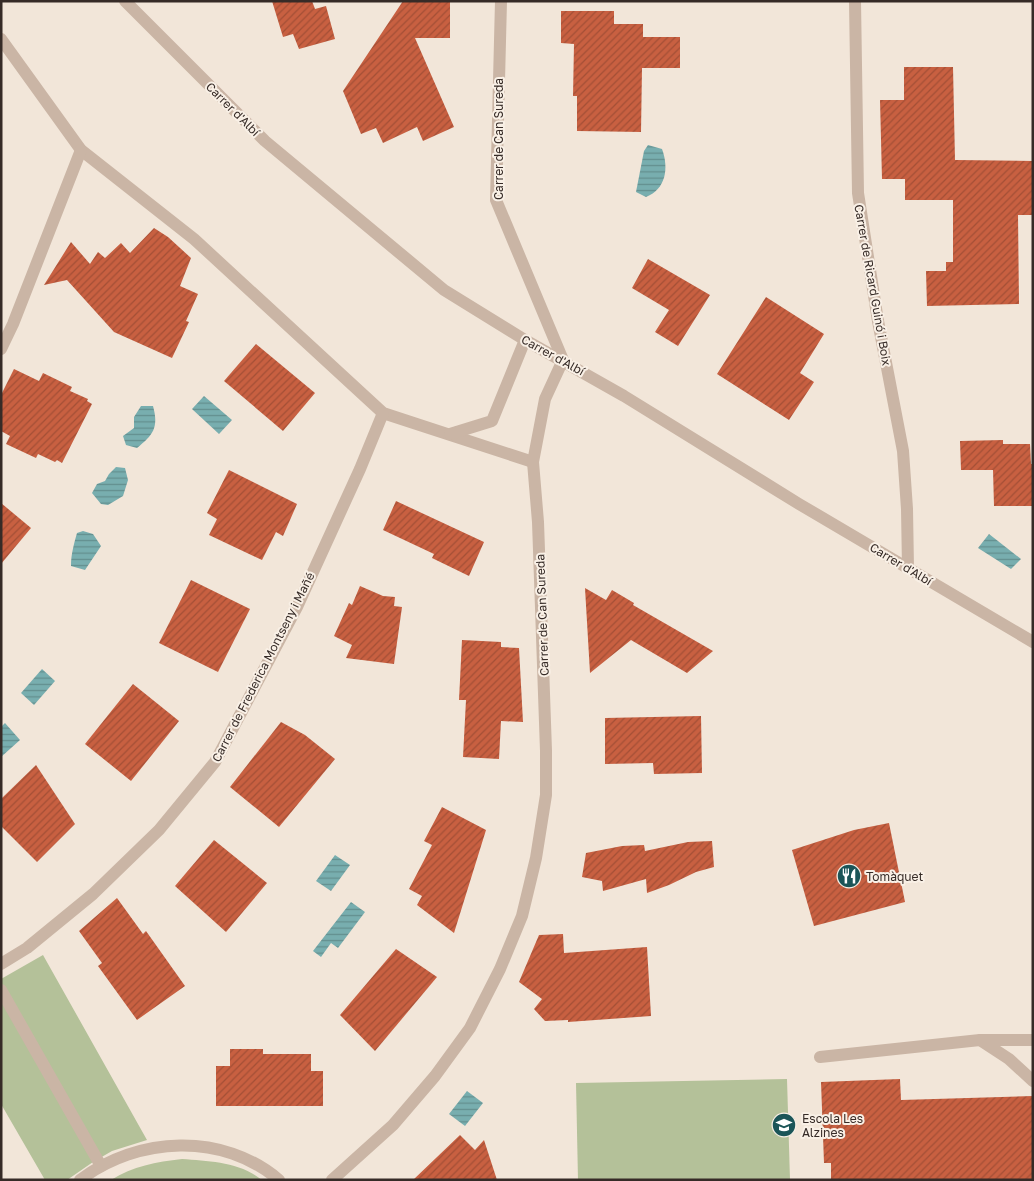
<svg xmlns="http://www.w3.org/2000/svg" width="1034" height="1181" viewBox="0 0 1034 1181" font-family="'Golos Text',sans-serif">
	<defs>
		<pattern id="water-rules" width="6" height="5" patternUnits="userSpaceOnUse" patternTransform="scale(1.25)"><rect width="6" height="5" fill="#78aeaf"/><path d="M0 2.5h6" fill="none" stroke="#638e8e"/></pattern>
		<pattern id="building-hatch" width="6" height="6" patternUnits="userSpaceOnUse" patternTransform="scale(1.25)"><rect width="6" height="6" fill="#c86041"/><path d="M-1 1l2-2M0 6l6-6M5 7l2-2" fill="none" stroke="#a34f36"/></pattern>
	</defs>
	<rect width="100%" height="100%" fill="#f2e6d9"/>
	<g fill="#b4c199">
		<path d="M43 955 147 1140 112 1151 93 1162 67 1180H45L1 1104V979Z"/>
		<path d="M787 1079 790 1180H578L576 1083Z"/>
		<path d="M182 1159C209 1161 240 1162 262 1180H111C133 1166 156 1162 182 1159Z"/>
	</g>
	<g fill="url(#water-rules)">
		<path d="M648 145 662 149C669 168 666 189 646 197L636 192 644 151Z"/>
		<path d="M204 396 232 420 219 434 192 409Z"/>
		<path d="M141 406H153C159 428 153 435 137 448L126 445 123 436 134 428V417Z"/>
		<path d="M116 467 125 468 128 480 123 496 108 505 101 504 92 493 97 484 105 481 109 474Z"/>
		<path d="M83 531 93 534 101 546 85 570 71 566C71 554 74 544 77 533Z"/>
		<path d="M989 534 1021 559 1011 569 978 548Z"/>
		<path d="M42 669 55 681 34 705 21 693Z"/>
		<path d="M5 723 20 740 1 757V727Z"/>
		<path d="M335 855 350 865 331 891 316 881Z"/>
		<path d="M351 902 365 912 338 948 331 943 321 957 313 951Z"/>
		<path d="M467 1091 483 1103 465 1126 449 1114Z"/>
	</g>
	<g fill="url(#building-hatch)">
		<path d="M272 1H312L315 9 326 6 335 39 299 49 293 34 283 37Z"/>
		<path d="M403 1H450V38H415L454 127 423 141 417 127 383 143 376 128 361 134 343 91Z"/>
		<path d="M561 11H614V24H643V37H680V68H642L641 132 577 131V96H573L574 44 561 43Z"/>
		<path d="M904 67H953L955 160 1033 161V215H1018L1019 304 927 306 926 271H946V262H953V200H905V179H882L880 100H904Z"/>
		<path d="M154 228 168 237 191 258 180 286 198 294 186 321 189 322 172 358 114 332 67 280 44 285 71 242 90 264 98 252 105 258 121 243 130 253Z"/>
		<path d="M648 259 710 295 678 346 655 332 669 310 632 288Z"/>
		<path d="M766 297 824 334 800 373 814 382 789 420 717 374Z"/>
		<path d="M256 344 315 393 283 431 224 381Z"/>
		<path d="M14 369 39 381 43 373 72 387 70 391 88 399 87 401 92 404 62 463 57 460 55 462 38 454 36 458 6 444 10 436 1 431V395Z"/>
		<path d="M1003 440V444H1030L1031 464H1033V506H994L993 470H961L960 441Z"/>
		<path d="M229 470 297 504 283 536 276 532 262 560 209 535 217 519 207 513Z"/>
		<path d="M396 501 484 542 469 576 432 558 434 554 383 530Z"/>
		<path d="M1 503 31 528 1 564Z"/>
		<path d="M191 580 250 609 218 672 159 643Z"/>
		<path d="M360 586 383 596 395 597 394 606 402 607 394 664 346 658 352 645 334 636 349 603 352 605Z"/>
		<path d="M585 588 606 600 612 590 634 603 633 605 713 651 687 673 631 640 590 673Z"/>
		<path d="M462 640 501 642V647L519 648 523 722 501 721 499 759 463 757 466 700H459Z"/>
		<path d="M133 684 179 721 131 781 85 744Z"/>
		<path d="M701 716 702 773 654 774 653 763 605 764V718Z"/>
		<path d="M281 722 305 735 335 759 279 827 230 787Z"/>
		<path d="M36 765 75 824 37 862 1 826V799Z"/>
		<path d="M442 807 486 830 454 933 417 905 422 896 409 889 432 845 424 841Z"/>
		<path d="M889 823 905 902 814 926 792 850 854 830Z"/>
		<path d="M214 840 267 883 226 932 175 886Z"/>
		<path d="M712 841 714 867 696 872 669 885 647 893 646 879 603 891 602 881 582 877 586 853 622 846 644 845 645 851 688 842Z"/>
		<path d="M117 898 143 934 146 931 185 986 137 1020 98 966 102 963 79 931Z"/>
		<path d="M563 934 564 953 647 947 651 1016 568 1022V1020L545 1021 534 1009 542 999 519 982 539 935Z"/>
		<path d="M396 949 437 977 375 1051 340 1015Z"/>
		<path d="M230 1049H263V1054H311V1071H323V1106H216V1066H230Z"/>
		<path d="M900 1079 901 1100 1033 1096V1180H831V1163H824L821 1082Z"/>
		<path d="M460 1135 475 1150 484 1140 497 1180H413Z"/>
	</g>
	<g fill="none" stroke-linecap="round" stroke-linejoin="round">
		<g stroke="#cab5a5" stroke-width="12">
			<path d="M125 1 265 141 444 290 525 340 624 396 799 504 1033 642"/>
			<path d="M855 1 858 193 878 321 903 451 907 509 908 568"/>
			<path d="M1 39 81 150 194 239 383 413 533 462"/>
			<path d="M1 349 13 324 81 150"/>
			<path d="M450 434 492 421 525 340"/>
			<path d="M1 964 27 948 93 894 159 830 215 762 297 607 360 469 383 413"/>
			<path d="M1 990 101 1166"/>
			<path d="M980 1040 1009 1059 1033 1081"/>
			<path d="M820 1057 980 1040H1033"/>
			<path d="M80 1180C138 1136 223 1132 279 1180"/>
			<path d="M332 1180 393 1125 435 1076 470 1028 500 969 522 916 536 858 546 795V751L538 522 533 462 545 399 563 360 496 200 501 1"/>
		</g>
	</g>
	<defs>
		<g id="restaurant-disc" transform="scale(1.25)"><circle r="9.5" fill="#1b5558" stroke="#f9f0e6"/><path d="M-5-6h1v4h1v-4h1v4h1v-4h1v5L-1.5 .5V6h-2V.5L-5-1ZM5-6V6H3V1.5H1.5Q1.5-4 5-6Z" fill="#fff"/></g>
		<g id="school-disc" transform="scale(1.25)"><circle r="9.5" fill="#1b5558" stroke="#f9f0e6"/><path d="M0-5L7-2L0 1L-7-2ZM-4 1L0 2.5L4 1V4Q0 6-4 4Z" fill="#fff"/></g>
	</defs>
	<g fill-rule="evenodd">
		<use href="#restaurant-disc" x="849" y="876"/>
		<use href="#school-disc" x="784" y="1125"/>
	</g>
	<g text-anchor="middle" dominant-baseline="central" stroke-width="4" stroke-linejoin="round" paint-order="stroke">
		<g font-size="12" fill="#362b27" stroke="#f9f0e6">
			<text transform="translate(233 109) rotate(45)">Carrer d'Albí</text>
			<text transform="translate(498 139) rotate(-90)">Carrer de Can Sureda</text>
			<text transform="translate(873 285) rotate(80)">Carrer de Ricard Guinó i Boix</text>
			<text transform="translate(553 355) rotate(29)">Carrer d'Albí</text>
			<text transform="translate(901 564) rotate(31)">Carrer d'Albí</text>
			<text transform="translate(542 615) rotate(-92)">Carrer de Can Sureda</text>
			<text transform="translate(263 667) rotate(-63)">Carrer de Frederica Montseny i Mañé</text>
		</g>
		<g font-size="12" fill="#362b27" stroke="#f9f0e6" text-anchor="start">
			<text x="866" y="876">Tomàquet</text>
			<text x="802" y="1118">Escola Les<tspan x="802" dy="14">Alzines</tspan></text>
		</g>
	</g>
	<rect width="1034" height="1181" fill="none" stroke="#362b27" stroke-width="5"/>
</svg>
